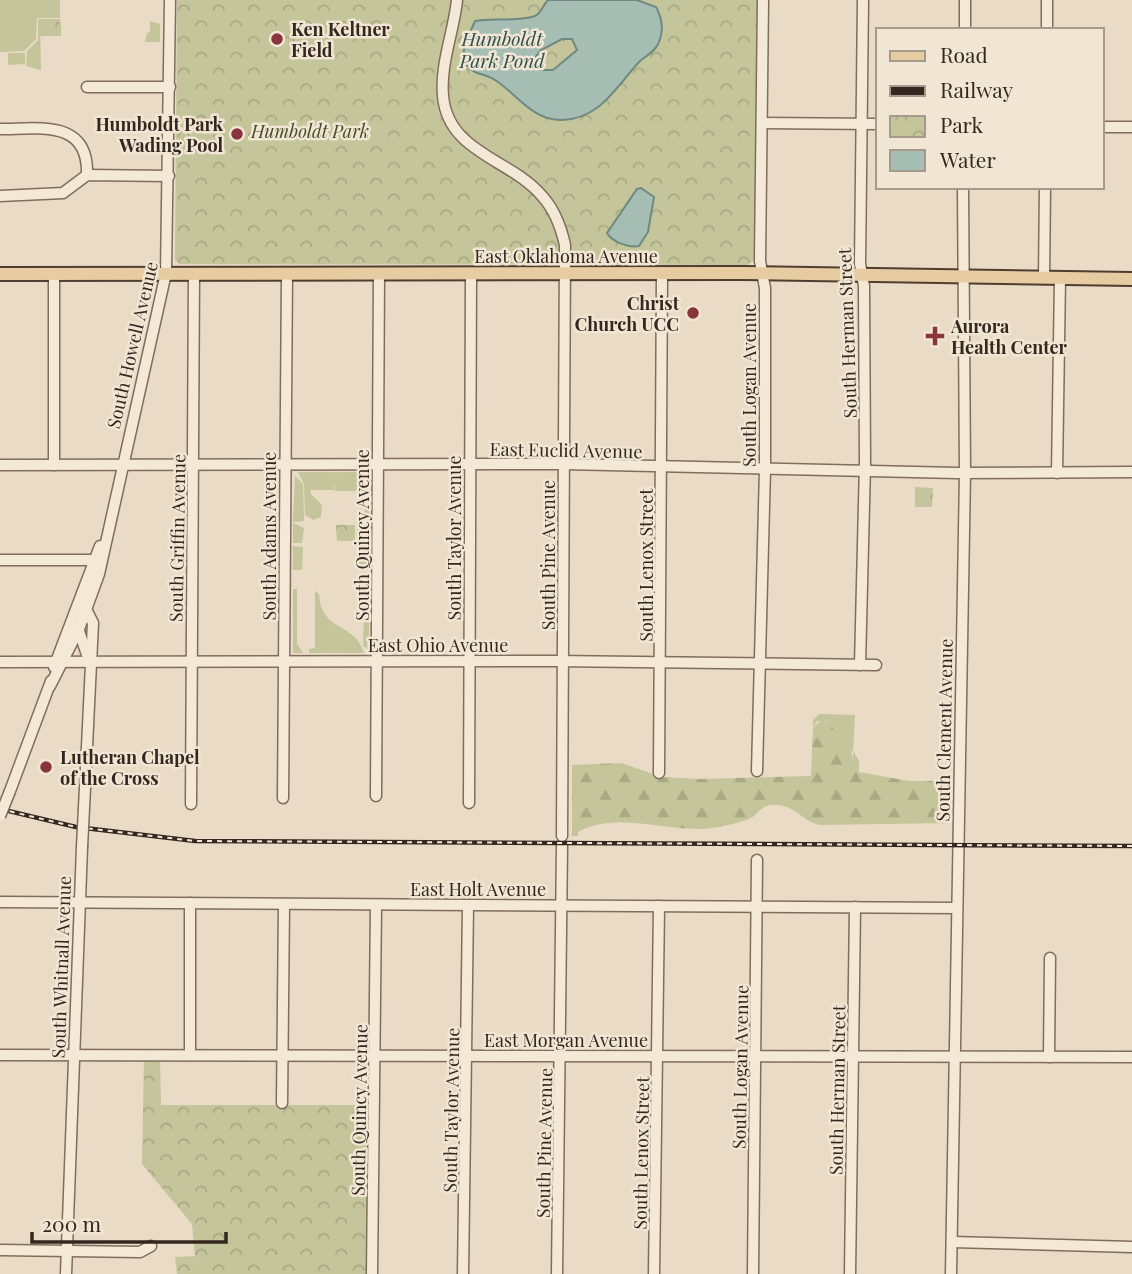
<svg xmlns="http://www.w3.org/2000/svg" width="1132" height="1274" viewBox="0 0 1132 1274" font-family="'Playfair Display',serif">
	<defs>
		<pattern id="forest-firs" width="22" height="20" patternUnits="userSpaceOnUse" patternTransform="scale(1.75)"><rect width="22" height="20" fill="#c4c59a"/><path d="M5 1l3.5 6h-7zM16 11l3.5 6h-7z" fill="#a9a984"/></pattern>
		<pattern id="park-crowns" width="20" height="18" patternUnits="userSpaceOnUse" patternTransform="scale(1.75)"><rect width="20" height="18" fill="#c4c59a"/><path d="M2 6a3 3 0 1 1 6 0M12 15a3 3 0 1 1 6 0" fill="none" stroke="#a9a984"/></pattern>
	</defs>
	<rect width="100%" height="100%" fill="#e9dbc5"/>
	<g fill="#c4c59a">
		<path d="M0 0H60V18H37L36 39 24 51 0 52Z"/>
		<path d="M38 19H60V22H40L41 70 26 66 27 51 38 40Z"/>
		<path d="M150 21 160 24V42H145L147 33 150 32Z"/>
		<path d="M8 53H25V64L8 65Z"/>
		<path d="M298 472H365L366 474 363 479 310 477 360 479V491H335L334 480V490H311L310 480 311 494 322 505 321 517 313 520 305 515 304 484Z"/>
		<path d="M295 476 303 484 304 521 293 522Z"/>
		<path d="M367 476 370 521 365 522 364 480Z"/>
		<path d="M293 523 304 528 302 543H293Z"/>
		<circle cx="364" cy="535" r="8"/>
		<path d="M293 546 303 547 302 570H293Z"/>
		<path d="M369 546V570H359L358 547Z"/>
		<path d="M369 573V650L363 646 365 582H358V574Z"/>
		<path d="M293 589H297V644L303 653H293Z"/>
		<path d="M315 591 319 594C321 633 356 622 364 653H309V649L315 648Z"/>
		<path d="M819 714 855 715 853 751 859 761V772L853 761V752L836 736 826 721H817L813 728V720Z"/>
	</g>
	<path fill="url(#forest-firs)" d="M822 719 833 728 836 736 850 744 853 761 859 772 909 781H939L950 787 949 823 819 825C799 819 796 804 771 805 760 806 758 815 749 819 737 824 715 828 701 829 663 830 613 812 578 832V836H572V765L621 763 662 777 699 779 811 776 813 728Z"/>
	<g fill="url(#park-crowns)">
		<path d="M177 0H757L755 260 748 265 179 264 175 260Z"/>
		<rect x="40" y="22" width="21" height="14"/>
		<path d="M915 487 933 488 932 507H915Z"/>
		<path d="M336 525H355V541H337Z"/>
		<path d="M144 1060H160L161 1105H370L367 1274H177L175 1257 195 1256 192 1224 142 1164Z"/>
	</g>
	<g fill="#a6bdb4" stroke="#6e8a80" stroke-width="2" fill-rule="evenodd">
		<path d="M548 0H637L656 7C662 18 664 30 659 42 656 51 647 55 640 61 617 85 601 119 562 120 533 121 517 94 495 80 489 76 482 75 475 72 453 61 468 38 475 21 489 18 530 22 538 14 542 10 544 4 548 0ZM562 39H572L577 50 553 70H541L531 63 541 50Z"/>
		<path d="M641 188 654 197 648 232 639 246C629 248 612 242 607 233L637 189Z"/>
	</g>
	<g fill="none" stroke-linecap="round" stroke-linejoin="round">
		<g stroke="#816d5d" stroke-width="13">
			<g id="minor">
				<path d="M457 0C454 31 440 64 443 96 448 153 511 159 542 196 555 210 561 227 565 245L562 836"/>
				<path d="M965 30V0"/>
				<path d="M1047 30V0"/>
				<path d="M87 87H170"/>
				<path d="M762 123 878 124"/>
				<path d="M1102 127H1132"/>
				<path d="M0 129C40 129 89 119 87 175"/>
				<path d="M0 196 63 193 87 175 169 176"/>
				<path d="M54 274V465"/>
				<path d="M1044 278 1045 187"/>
				<path d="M0 465 564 464 957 473 1132 472"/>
				<path d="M1057 473 1060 278"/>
				<path d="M0 560H101"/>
				<path d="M78 628 89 661"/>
				<path d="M0 662 554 661 876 665"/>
				<path d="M860 665 865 464 864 286 860 264 863 0"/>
				<path d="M54 667 100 546"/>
				<path d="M50 686 79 629 99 574 166 273 170 0"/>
				<path d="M757 771 765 469V288L760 261 763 0"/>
				<path d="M659 773 662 273"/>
				<path d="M10 791 51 681"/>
				<path d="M376 796 379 273"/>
				<path d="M283 798 287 273"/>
				<path d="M469 803 471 273"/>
				<path d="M191 804 194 273"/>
				<path d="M84 808 93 623 86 609"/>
				<path d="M0 902 956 908"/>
				<path d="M190 903V1055"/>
				<path d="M0 1055 1132 1057"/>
				<path d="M1049 1057 1050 958"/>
				<path d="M282 1103 284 904"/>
				<path d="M952 1242 1132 1247"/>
				<path d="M0 1250 140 1252 151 1246"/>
				<path d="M66 1274 82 847"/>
				<path d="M372 1274 376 905"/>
				<path d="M463 1274 468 905"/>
				<path d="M557 1274 562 845"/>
				<path d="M654 1274 659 906"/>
				<path d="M753 1274 757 860"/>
				<path d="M850 1274 855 907"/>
				<path d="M951 1274 965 473 963 187"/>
			</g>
		</g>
		<g stroke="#503d31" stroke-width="16">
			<path id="major" d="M0 274 743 273 1132 279"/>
		</g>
		<use href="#minor" stroke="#f4e9d7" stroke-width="10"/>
		<use href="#major" stroke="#e8cca1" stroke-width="12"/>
		<g stroke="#33271f" stroke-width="4.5">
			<path id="rail" d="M0 809 76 827 195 841 1132 846"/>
		</g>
		<use href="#rail" stroke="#f1e6d4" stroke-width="2" stroke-dasharray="5" stroke-linecap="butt"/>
		<g stroke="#816d5d" stroke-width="13" stroke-linecap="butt">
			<g id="minor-bridge">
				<path d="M0 816 10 791"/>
				<path d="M82 847 84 808"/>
			</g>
		</g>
		<use href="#minor-bridge" stroke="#f4e9d7" stroke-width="10"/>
	</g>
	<g fill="#89343c" stroke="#f1e6d4" stroke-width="2.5">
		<circle cx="277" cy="39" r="7"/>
		<circle cx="237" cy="134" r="7"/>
		<circle cx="693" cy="313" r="7"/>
		<path d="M931.5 325.5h7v7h7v7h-7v7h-7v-7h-7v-7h7z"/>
		<circle cx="46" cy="767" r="7"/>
	</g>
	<g text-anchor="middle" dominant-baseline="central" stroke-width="5" stroke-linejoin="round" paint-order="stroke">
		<g font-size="18" font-weight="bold" fill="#33271f" stroke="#f1e6d4" text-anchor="start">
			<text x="291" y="29">Ken Keltner<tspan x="291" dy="21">Field</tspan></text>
			<text x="223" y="124" text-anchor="end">Humboldt Park<tspan x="223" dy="21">Wading Pool</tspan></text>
			<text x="679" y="303" text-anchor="end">Christ<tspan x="679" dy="21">Church UCC</tspan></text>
			<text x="951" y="326">Aurora<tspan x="951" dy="21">Health Center</tspan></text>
			<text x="60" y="757">Lutheran Chapel<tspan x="60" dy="21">of the Cross</tspan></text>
		</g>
		<g font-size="18" font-style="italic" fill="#474d28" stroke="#f1e6d4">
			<text x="310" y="131">Humboldt Park</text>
		</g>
		<g font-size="18" fill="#33271f" stroke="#f1e6d4">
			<text x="566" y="256">East Oklahoma Avenue</text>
			<text transform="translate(847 333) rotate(-92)">South Herman Street</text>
			<text transform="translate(132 345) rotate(-77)">South Howell Avenue</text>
			<text transform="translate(749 385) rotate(-90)">South Logan Avenue</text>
			<text transform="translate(566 450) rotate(1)">East Euclid Avenue</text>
			<text transform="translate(362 535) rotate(-90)">South Quincy Avenue</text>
			<text transform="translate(269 536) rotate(-90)">South Adams Avenue</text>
			<text transform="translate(177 538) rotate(-89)">South Griffin Avenue</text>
			<text transform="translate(454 538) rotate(-90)">South Taylor Avenue</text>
			<text transform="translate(548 555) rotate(-90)">South Pine Avenue</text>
			<text transform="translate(646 565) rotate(-90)">South Lenox Street</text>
			<text x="438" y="645">East Ohio Avenue</text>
			<text transform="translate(944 730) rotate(-89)">South Clement Avenue</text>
			<text x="478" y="889">East Holt Avenue</text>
			<text transform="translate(61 967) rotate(-88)">South Whitnall Avenue</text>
			<text x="566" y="1040">East Morgan Avenue</text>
			<text transform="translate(740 1067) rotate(-89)">South Logan Avenue</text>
			<text transform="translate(837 1090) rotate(-89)">South Herman Street</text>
			<text transform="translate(359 1110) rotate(-89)">South Quincy Avenue</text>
			<text transform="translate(451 1110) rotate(-89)">South Taylor Avenue</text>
			<text transform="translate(544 1143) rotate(-89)">South Pine Avenue</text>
			<text transform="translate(641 1153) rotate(-89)">South Lenox Street</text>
		</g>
		<g font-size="19" font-style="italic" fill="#30514c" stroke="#f1e6d4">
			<text x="502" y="38">Humboldt<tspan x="502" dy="22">Park Pond</tspan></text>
		</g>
	</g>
	<rect x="876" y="28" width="228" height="161" fill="#f1e6d4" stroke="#a59a8c" stroke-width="2"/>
	<rect x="890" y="51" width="35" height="10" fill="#e8cca1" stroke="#a59a8c" stroke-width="2"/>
	<text x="940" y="63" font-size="21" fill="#33271f">Road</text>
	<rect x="890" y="86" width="35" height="10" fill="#33271f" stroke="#a59a8c" stroke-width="2"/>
	<text x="940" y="98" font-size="21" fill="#33271f">Railway</text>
	<rect x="890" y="116" width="35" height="21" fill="url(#park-crowns)" stroke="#a59a8c" stroke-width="2"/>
	<text x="940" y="133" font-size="21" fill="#33271f">Park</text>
	<rect x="890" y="150" width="35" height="21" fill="#a6bdb4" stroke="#a59a8c" stroke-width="2"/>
	<text x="940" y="168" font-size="21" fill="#33271f">Water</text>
	<path d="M32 1232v10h194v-10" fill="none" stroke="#33271f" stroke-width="3.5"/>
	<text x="42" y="1232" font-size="21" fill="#33271f" stroke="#f1e6d4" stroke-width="5" paint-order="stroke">200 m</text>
</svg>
